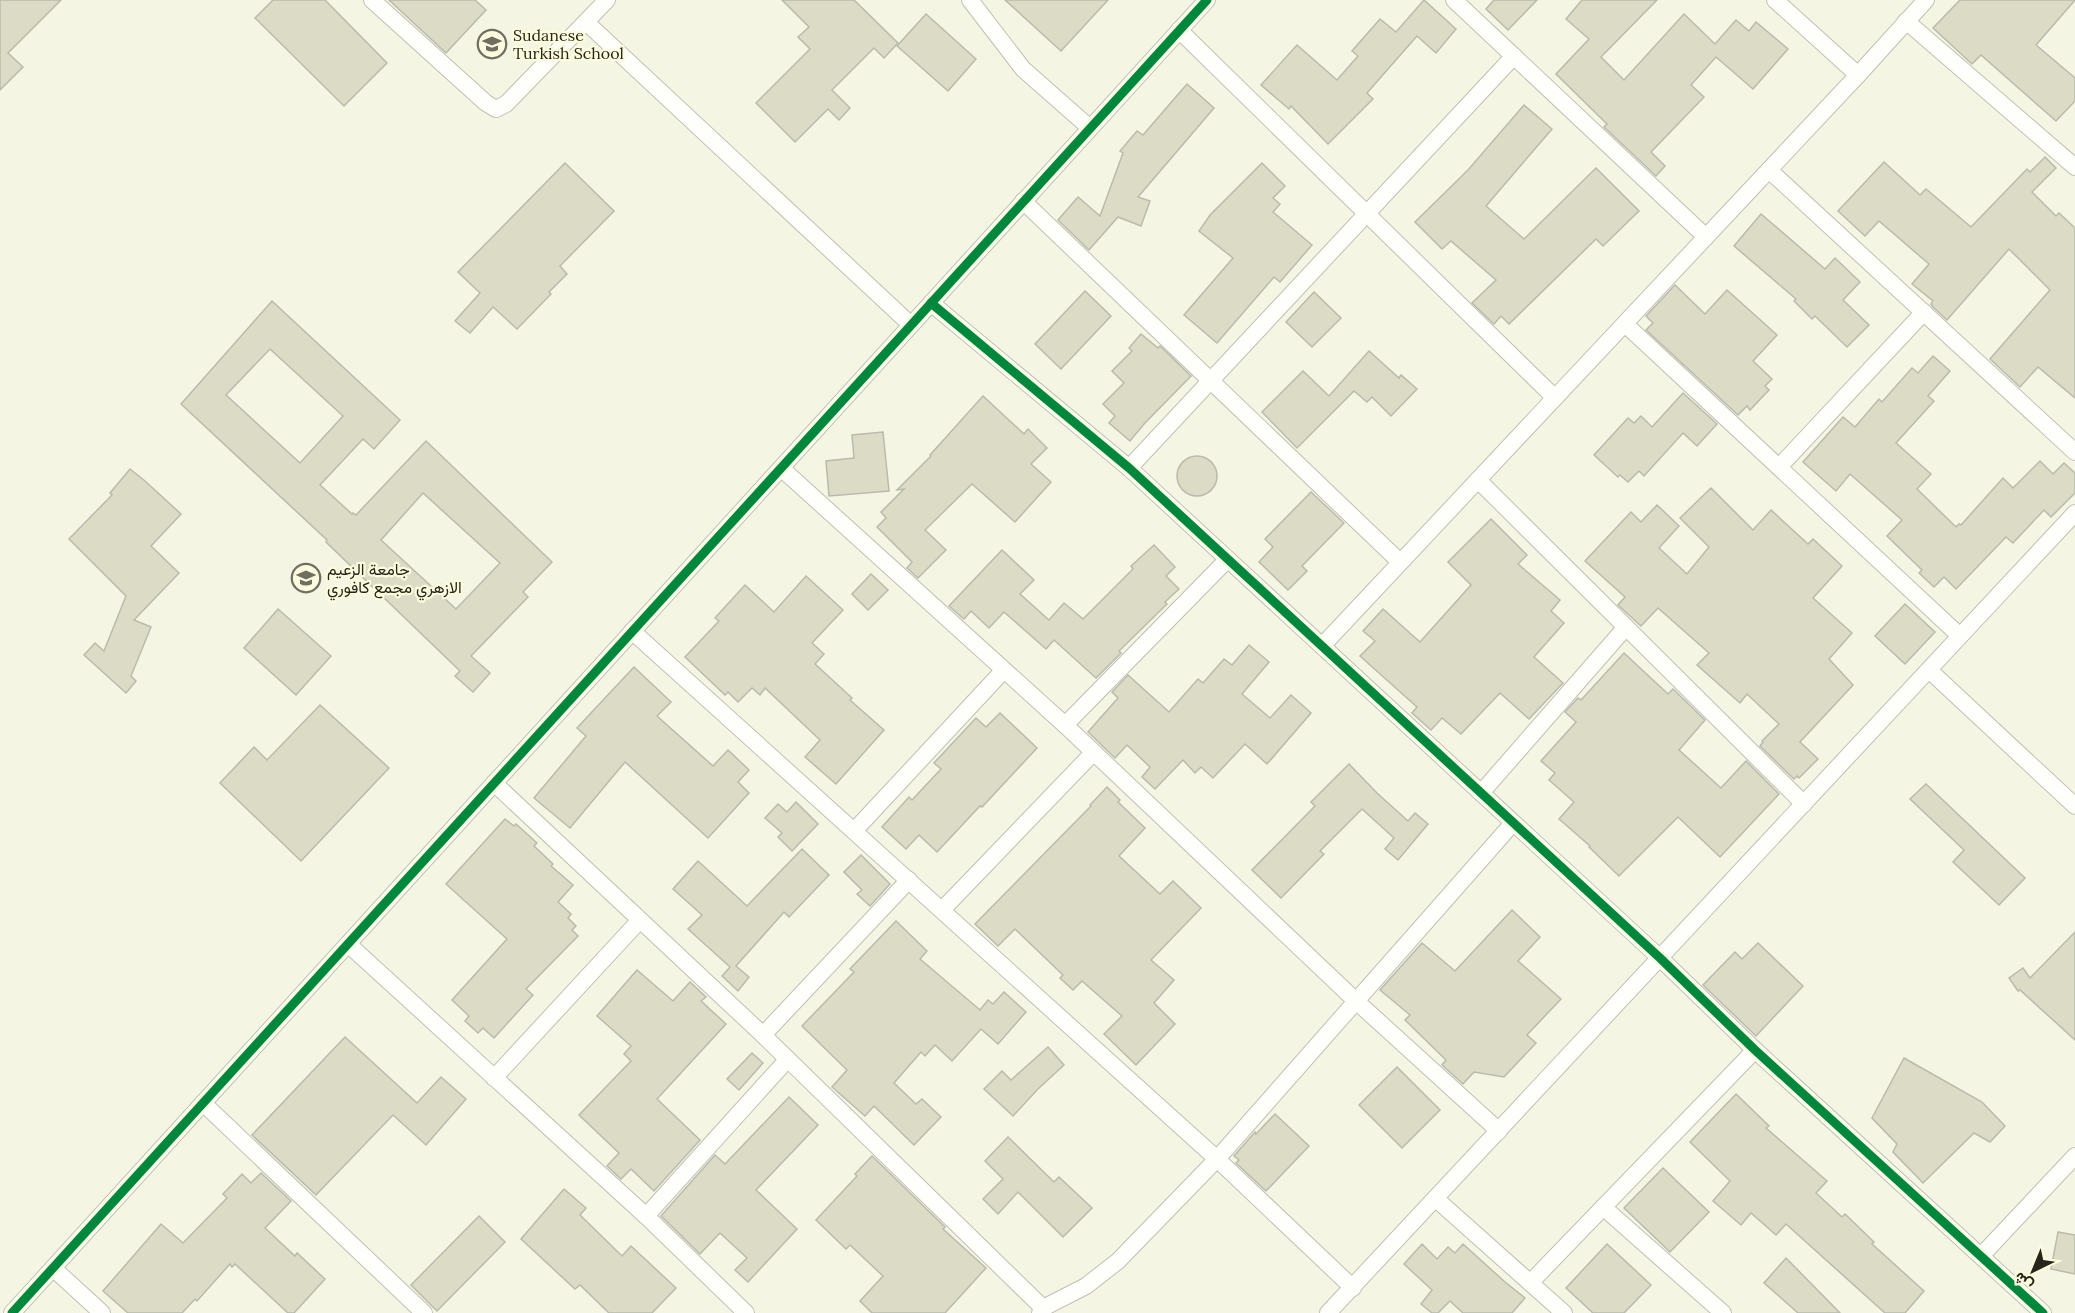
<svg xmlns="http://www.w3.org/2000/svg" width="2075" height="1313" viewBox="0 0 2075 1313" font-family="Lora,Vazirmatn,serif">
	<rect width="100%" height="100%" fill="#f5f5e4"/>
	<g fill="#dcdcc6" stroke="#babaad" stroke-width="1.5" fill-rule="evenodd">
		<path d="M0 0H61L8 53 23 67 0 90Z"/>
		<path d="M273 0H325L387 63 344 106 255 18Z"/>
		<path d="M389 0H475L486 10 446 53Z"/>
		<path d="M782 0H854L898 43 884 58 874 48 832 90 850 108 839 120 828 109 795 142 756 103 810 49 798 37 809 27Z"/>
		<path d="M1005 0H1108L1061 51Z"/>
		<path d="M1424 0 1456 29 1436 53 1417 36 1367 93 1373 99 1328 144 1291 106 1289 109 1261 85 1297 45 1337 80 1358 56 1352 51 1380 19 1396 32Z"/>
		<path d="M1494 0H1537L1508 30 1486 9Z"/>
		<path d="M1582 0H1657L1601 57 1624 80 1684 14 1715 44 1736 20 1749 31 1756 22 1788 49 1753 89 1716 57 1691 85 1704 97 1651 152 1665 166 1656 176 1604 127 1607 124 1556 74 1589 39 1566 19Z"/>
		<path d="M1960 0H2075L2036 45 2075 78V101L2056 121 1981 55 1972 64 1933 28Z"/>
		<path d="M926 14 976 59 948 91 897 46Z"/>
		<path d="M1187 84 1214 108 1138 197 1150 201 1141 226 1118 217 1089 250 1058 220 1078 197 1100 216 1123 153 1120 151 1137 131 1143 135Z"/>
		<path d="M1524 105 1552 129 1486 206 1524 239 1596 168 1639 211 1603 246 1596 239 1509 324 1501 316 1494 324 1472 303 1496 280 1451 241 1442 249 1415 222 1468 170Z"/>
		<path d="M2045 157 2056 168 2032 192 2056 216 2059 213 2075 228V398L2038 367 2020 387 1990 359 2050 290 2009 249 1947 320 1933 307 1931 304 1933 301 1912 284 1929 264 1879 221 1865 236 1838 211 1884 162 1920 195 1926 189 1971 227 2027 169 2030 172Z"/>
		<path d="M565 163 614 211 560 266 567 274 549 292 551 294 517 329 493 307 470 333 455 321 480 293 458 272Z"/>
		<path d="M1262 163 1285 186 1273 198 1280 204 1273 212 1312 245 1280 282 1274 277 1217 343 1184 315 1233 258 1199 231 1210 215Z"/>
		<path d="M1761 214 1825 269 1835 258 1860 282 1843 300 1869 325 1847 347 1815 316 1812 319 1794 301 1796 299 1734 246Z"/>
		<path d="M1675 285 1705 314 1727 290 1777 335 1753 361 1772 379 1765 386 1769 390 1750 410 1747 406 1738 415 1646 330 1653 323 1646 316Z"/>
		<path d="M1085 291 1111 316 1061 369 1035 344Z"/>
		<path d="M1314 292 1341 318 1312 347 1286 322Z"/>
		<path d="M272 301 400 420 374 449 363 439 320 485 352 514 353 513 356 515 426 441 552 562 523 592 528 597 471 656 490 673 473 692 455 676 460 671 326 542 327 540 181 404ZM270 349 343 416 300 463 226 395ZM423 493 500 563 456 609 381 540Z"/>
		<path d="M1141 334 1158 348 1160 346 1191 376 1144 424 1130 441 1109 423 1115 416 1103 404 1124 383 1112 371 1132 351 1129 348Z"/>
		<path d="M1369 351 1399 378 1401 375 1417 389 1391 416 1372 397 1367 402 1354 391 1297 448 1262 412 1303 371 1329 396Z"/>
		<path d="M1933 356 1950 371 1928 396 1934 401 1896 443 1931 474 1917 489 1956 527 1959 524 1961 525 2003 478 2013 488 2040 461 2053 474 2064 463 2075 473V493L2051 517 2044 510 2013 543 2006 537 1956 589 1944 577 1934 587 1919 573 1922 570 1887 536 1902 520 1850 474 1836 491 1803 462 1843 417 1855 427 1879 399 1882 402 1912 368 1918 373Z"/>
		<path d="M1683 393 1717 424 1697 446 1683 433 1644 476 1639 471 1628 482 1620 475 1618 477 1594 455 1628 418 1634 423 1641 416 1652 427Z"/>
		<path d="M983 396 1024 434 1028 429 1047 448 1031 464 1051 482 1015 522 972 484 925 530 946 550 918 578 907 568 912 562 877 527 886 518 881 512 904 489 897 490 931 456 930 455Z"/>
		<path d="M883 432 889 491 829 496 826 461 854 458 852 435Z"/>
		<circle cx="1197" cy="476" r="20"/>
		<path d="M130 469 145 481 181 514 151 546 179 573 134 620 151 627 131 676 136 681 126 693 84 655 95 643 104 651 126 596 69 539 112 495 110 493Z"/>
		<path d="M1711 488 1753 530 1771 510 1808 544 1813 539 1842 566 1813 598 1852 633 1829 659 1853 685 1800 742 1818 759 1799 778 1797 776 1794 779 1760 746 1763 742 1762 741 1779 724 1747 694 1740 703 1697 665 1709 653 1658 608 1641 626 1618 605 1625 597 1585 561 1631 512 1641 522 1657 505 1679 526 1659 548 1687 574 1709 547 1680 518Z"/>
		<path d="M1311 492 1344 523 1302 566 1307 571 1288 590 1259 562 1273 547 1265 539Z"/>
		<path d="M1491 519 1527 555 1518 564 1560 600 1551 611 1564 623 1534 657 1563 683 1529 719 1500 693 1461 734 1442 718 1431 730 1412 713 1417 707 1360 656 1375 641 1363 631 1383 609 1420 642 1471 585 1448 562Z"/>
		<path d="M1154 545 1175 567 1166 576 1179 589 1165 602 1167 604 1119 651 1121 653 1096 678 1054 640 1046 649 1004 612 989 628 971 611 964 619 949 606 1002 550 1034 580 1020 594 1049 620 1064 603 1083 619 1133 569 1131 566Z"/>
		<path d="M871 574 888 590 868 610 852 594Z"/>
		<path d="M806 576 843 610 812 643 824 654 815 664 852 698 850 700 884 730 836 784 805 757 820 740 765 688 760 695 752 688 738 702 728 692 725 695 685 657 719 621 715 618 745 585 774 612Z"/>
		<path d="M1905 604 1935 632 1905 664 1875 636Z"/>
		<path d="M278 609 331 656 296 695 244 648Z"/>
		<path d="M1249 645 1269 662 1242 694 1270 718 1291 695 1311 713 1267 764 1245 744 1213 778 1201 767 1195 773 1183 760 1155 789 1142 777 1150 767 1127 745 1115 758 1088 732 1118 698 1112 692 1128 675 1169 712 1198 679 1203 683 1224 659 1232 665Z"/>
		<path d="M1624 653 1668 694 1673 689 1705 720 1679 750 1721 788 1746 761 1779 794 1720 857 1678 817 1619 876 1589 847 1590 846 1559 819 1574 802 1549 780 1555 773 1541 761 1576 722 1565 712 1578 698 1581 700Z"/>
		<path d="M634 667 671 702 657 716 713 766 728 750 749 770 738 782 749 793 708 838 625 762 570 828 534 798 586 736 577 728Z"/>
		<path d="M320 705 389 768 301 861 220 783 254 747 267 760Z"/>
		<path d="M1000 713 1037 748 982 807 980 806 937 852 919 835 906 849 882 827 909 797 912 800 941 769 934 763 976 718 986 727Z"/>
		<path d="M1349 764 1377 793 1408 821 1415 813 1428 824 1398 860 1385 849 1394 838 1362 809 1320 851 1324 854 1281 898 1252 870 1315 806 1311 802Z"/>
		<path d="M1926 784 2025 878 1999 905 1953 862 1964 850 1910 799Z"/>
		<path d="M1107 787 1120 800 1118 802 1145 828 1119 856 1160 894 1173 881 1201 908 1151 960 1174 980 1154 1003 1175 1024 1136 1065 1104 1034 1122 1016 1082 981 1073 990 1060 978 1063 975 1015 929 998 946 975 924 1091 806 1090 805Z"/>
		<path d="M796 802 818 824 792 851 778 837 782 833 765 818 778 804 787 812Z"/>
		<path d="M505 819 514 826 516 824 537 843 534 846 553 864 551 866 573 885 558 902 571 914 568 918 576 926 572 930 578 936 526 989 533 995 494 1038 483 1028 478 1033 465 1021 469 1016 452 1000 507 939 446 884Z"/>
		<path d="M802 849 829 875 789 917 784 912 736 966 749 977 738 991 722 976 730 967 688 929 702 915 673 889 698 861 747 906Z"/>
		<path d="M861 855 890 884 870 906 857 894 862 890 844 872Z"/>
		<path d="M1512 910 1540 937 1518 961 1561 999 1527 1035 1536 1043 1504 1077 1474 1072 1463 1084 1442 1065 1446 1060 1405 1020 1410 1015 1380 990 1422 943 1455 971Z"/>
		<path d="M896 921 927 951 920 959 980 1010 988 1000 993 1004 1004 992 1026 1012 998 1044 981 1029 952 1061 935 1045 925 1056 921 1052 894 1083 916 1104 922 1099 941 1117 914 1145 874 1106 865 1116 832 1087 847 1070 802 1026 854 972 850 969Z"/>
		<path d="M2075 932V1040L2020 990 2018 991 2009 978 2023 968 2030 978Z"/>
		<path d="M1758 943 1803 986 1756 1036 1703 985 1735 952 1742 959Z"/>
		<path d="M637 970 673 1001 690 982 706 997 701 1001 726 1024 657 1099 700 1140 654 1191 631 1169 621 1179 607 1166 619 1153 579 1115 631 1061 624 1054 631 1046 597 1016Z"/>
		<path d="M345 1037 417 1103 441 1077 466 1099 426 1145 393 1115 316 1195 252 1135Z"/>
		<path d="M1048 1047 1064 1065 1038 1089 1013 1116 984 1089 1002 1071 1011 1080Z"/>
		<path d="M752 1053 763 1063 739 1090 727 1079Z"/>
		<path d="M1904 1058 1982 1102 2005 1126 1990 1142 1974 1133 1923 1183 1893 1152 1897 1144 1872 1118Z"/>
		<path d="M1397 1067 1440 1110 1402 1148 1359 1105Z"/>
		<path d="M1736 1094 1769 1126 1766 1128 1827 1181 1816 1193 1842 1217 1845 1214 1874 1242 1872 1244 1924 1291 1905 1313H1885L1786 1224 1776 1235 1751 1213 1741 1225 1713 1201 1730 1181 1690 1142Z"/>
		<path d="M789 1097 818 1125 756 1190 797 1229 748 1282 735 1270 747 1258 720 1233 700 1254 661 1216 715 1155 725 1164Z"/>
		<path d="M1275 1114 1309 1146 1266 1191 1236 1163 1239 1160 1234 1156 1255 1132 1256 1134Z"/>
		<path d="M1008 1137 1054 1182 1059 1177 1092 1208 1063 1237 1018 1192 998 1214 983 1199 1003 1179 985 1161Z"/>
		<path d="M872 1156 945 1227 943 1229 986 1268 945 1313H872L860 1301 883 1276 850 1245 846 1249 816 1220 857 1176 855 1174Z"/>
		<path d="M1663 1168 1709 1212 1670 1252 1624 1208Z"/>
		<path d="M261 1173 291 1201 265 1228 295 1256 297 1253 325 1279 294 1313H288L235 1264 232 1267 230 1264 197 1301 195 1299 182 1313H128L103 1291 161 1224 183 1243 227 1198 223 1194 242 1174 251 1183Z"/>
		<path d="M564 1189 586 1208 580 1215 622 1256 631 1246 676 1288 652 1313H609L580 1285 575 1289 521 1239Z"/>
		<path d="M479 1216 505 1242 437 1311 411 1285Z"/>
		<path d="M2058 1232 2075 1235V1274L2051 1269Z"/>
		<path d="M1422 1244 1437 1259 1448 1247 1455 1253 1463 1244 1505 1282 1525 1298 1512 1313H1463L1450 1301 1438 1313H1432L1421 1304 1432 1290 1404 1264Z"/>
		<path d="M1607 1244 1651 1285 1624 1313H1593L1566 1288Z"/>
		<path d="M1786 1258 1840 1313H1798L1764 1283Z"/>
	</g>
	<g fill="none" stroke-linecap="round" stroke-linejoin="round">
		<g stroke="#c0c0b2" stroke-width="18">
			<g id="street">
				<path d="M372 0 486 103 496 109 506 104 607 0"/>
				<path d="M970 0 1023 69 1090 128"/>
				<path d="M1454 0 1706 237"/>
				<path d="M1775 0 1858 75"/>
				<path d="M1906 21 2075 167"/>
				<path d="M587 23 911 325"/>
				<path d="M1179 30 1555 398"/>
				<path d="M1769 170 2075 452"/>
				<path d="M1023 201 1400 562"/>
				<path d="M931 303 1129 468 1660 958 1755 1050 2043 1313"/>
				<path d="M1625 324 1960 636"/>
				<path d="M1779 467 1924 312"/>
				<path d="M781 468 1065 725 1356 1001 1499 1131"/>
				<path d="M1129 468 1514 56"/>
				<path d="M1478 480 1804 804"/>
				<path d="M632 631 1217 1159 1353 1288"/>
				<path d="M1322 646 1858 75 1926 0"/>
				<path d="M1929 670 2075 806"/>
				<path d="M1065 725 1227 560"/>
				<path d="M494 783 763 1035 1043 1308"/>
				<path d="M1481 793 1626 627"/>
				<path d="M854 831 1003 671"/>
				<path d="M942 910 1093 753"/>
				<path d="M348 944 646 1216 746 1313"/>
				<path d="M763 1035 909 880"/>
				<path d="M494 1078 640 920"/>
				<path d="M203 1103 424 1313"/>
				<path d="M1436 1199 1564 1313"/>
				<path d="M1603 1207 1723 1313"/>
				<path d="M646 1216 787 1060"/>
				<path d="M1981 1256 2075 1156"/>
				<path d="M53 1268 102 1313"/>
				<path d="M1530 1283 1755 1050"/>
				<path d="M12 1313 1207 0"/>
				<path d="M1040 1313 1043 1308 1086 1286 1118 1261 1217 1159 1513 823"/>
				<path d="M1328 1313 2075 513"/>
			</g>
		</g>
		<use href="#street" stroke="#fefefb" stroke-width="16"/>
		<g stroke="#fcfbdd" stroke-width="13">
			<g id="cycleway">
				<path d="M931 303 1129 468 1660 958 1755 1050 2043 1313"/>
				<path d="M12 1313 1207 0"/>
			</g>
		</g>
		<use href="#cycleway" stroke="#00873e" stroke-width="9"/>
	</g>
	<defs>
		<g id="school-ring" transform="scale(1.5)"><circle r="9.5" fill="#fcfbdd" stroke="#6f6e61" stroke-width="1.5"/><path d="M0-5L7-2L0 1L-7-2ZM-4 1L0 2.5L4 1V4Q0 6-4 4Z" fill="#6f6e61"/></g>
		<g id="university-ring" transform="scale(1.5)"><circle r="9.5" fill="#fcfbdd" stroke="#6f6e61" stroke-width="1.5"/><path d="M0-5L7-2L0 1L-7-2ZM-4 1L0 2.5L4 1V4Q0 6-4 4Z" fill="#6f6e61"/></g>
	</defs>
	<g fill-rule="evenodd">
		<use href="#school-ring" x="492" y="44"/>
		<use href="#university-ring" x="306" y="578"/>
	</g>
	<g text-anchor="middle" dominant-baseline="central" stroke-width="4.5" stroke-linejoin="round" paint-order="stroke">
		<g font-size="16" fill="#27261b" stroke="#fcfbdd" text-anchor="start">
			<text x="513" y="35">Sudanese<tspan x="513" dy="18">Turkish School</tspan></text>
			<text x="327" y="569">جامعة الزعيم<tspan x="327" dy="18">الازهري مجمع كافوري</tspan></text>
		</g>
	</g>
	<g transform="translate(2033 1271) rotate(223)" stroke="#fcfbdd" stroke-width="4.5" paint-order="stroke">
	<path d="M0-4.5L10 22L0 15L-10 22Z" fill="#27261b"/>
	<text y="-9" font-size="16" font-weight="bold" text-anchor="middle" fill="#27261b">ش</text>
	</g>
</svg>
